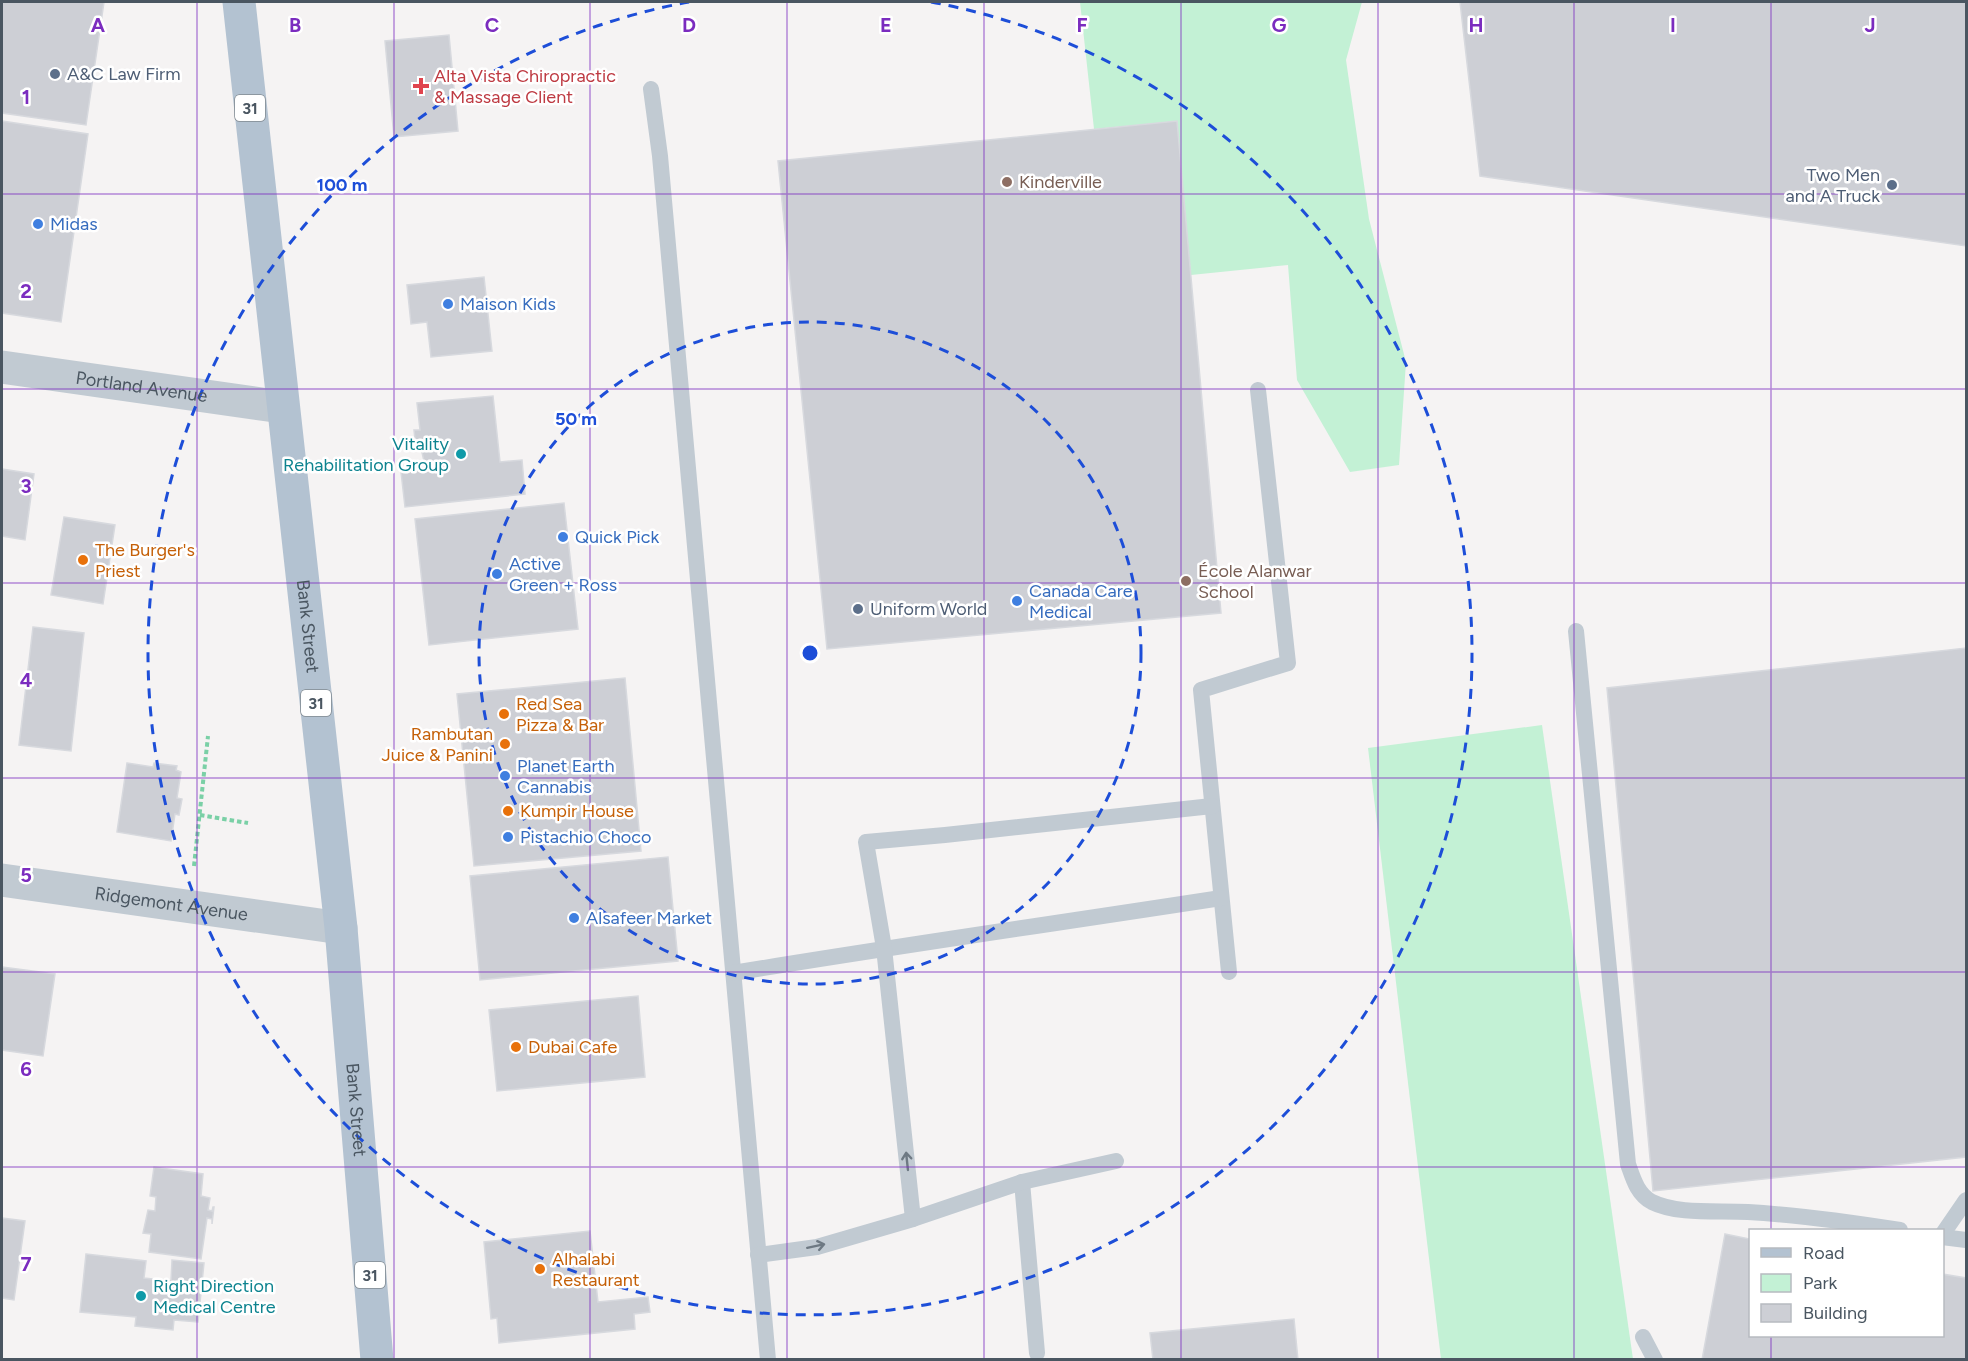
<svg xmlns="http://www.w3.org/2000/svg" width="1968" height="1361" viewBox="0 0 1968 1361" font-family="Figtree,sans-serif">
	<rect width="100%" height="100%" fill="#f5f3f3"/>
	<g fill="#c3f1d5">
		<path d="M1080 2H1362L1346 60 1369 219 1406 362 1399 465 1350 472 1297 380 1288 265 1191 275 1177 121 1094 129Z"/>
		<path d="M1542 725 1633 1359H1441L1368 748Z"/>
	</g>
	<g fill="#cdcfd5" stroke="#d7d9de" stroke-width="1.5">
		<path d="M2 2H104L86 125 2 113Z"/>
		<path d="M1460 2H1966V246L1480 176Z"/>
		<path d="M449 35 458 131 394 137 385 41Z"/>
		<path d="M2 121 88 134 61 322 2 313Z"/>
		<path d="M1177 121 1221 613 827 649 778 161Z"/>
		<path d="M484 277 492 351 431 357 427 322 411 324 407 285Z"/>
		<path d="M493 396 500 462 522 460 525 494 405 507 401 472 426 470 421 448 416 449 414 430H420L417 403Z"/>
		<path d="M2 469 34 474 25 540 2 536Z"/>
		<path d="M564 503 578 629 429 645 415 519Z"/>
		<path d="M64 517 115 525 103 604 51 595Z"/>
		<path d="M33 627 84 633 71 751 19 745Z"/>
		<path d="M1966 648V1157L1653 1191 1607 688Z"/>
		<path d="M625 678 641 851 474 866 457 694Z"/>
		<path d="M127 763 153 767 154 763 177 766 176 770 181 772 177 798 182 799 179 815 175 814 171 841 117 832Z"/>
		<path d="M668 857 678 961 480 980 470 876Z"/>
		<path d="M2 967 55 974 43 1056 2 1050Z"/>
		<path d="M638 996 645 1077 497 1091 489 1010Z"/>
		<path d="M154 1167 203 1174 201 1196 210 1198 208 1210 212 1211 213 1207H214L212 1224V1219L207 1218 201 1259 149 1252 151 1234 143 1233 148 1210 155 1211 156 1197 150 1196Z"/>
		<path d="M2 1218 25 1221 14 1300 2 1298Z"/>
		<path d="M590 1231 598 1302 648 1297 650 1312 634 1314 635 1329 499 1343 497 1318 491 1319 484 1242Z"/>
		<path d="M1725 1234 1750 1239V1336H1942V1274L1966 1278V1360H1702Z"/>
		<path d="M86 1254 146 1261 144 1278 171 1281 172 1260 204 1263 198 1322 174 1320 173 1330 135 1326 136 1317 80 1312Z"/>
		<path d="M1294 1319 1298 1360H1153L1150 1333Z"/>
	</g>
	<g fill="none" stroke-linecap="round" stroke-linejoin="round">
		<g stroke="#7ad0a6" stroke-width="4" stroke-dasharray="4.5 3" stroke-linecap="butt">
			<path d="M200 815 248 823"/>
			<path d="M194 866 208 736"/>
		</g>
		<g stroke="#c1cad2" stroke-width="16">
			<path d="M651 89 660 156 768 1360"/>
			<path d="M1576 631 1628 1164C1633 1178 1637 1194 1652 1202 1678 1215 1720 1210 1748 1212 1799 1215 1850 1222 1900 1230"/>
			<path d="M1229 972 1201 690 1288 663 1258 390"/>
			<path d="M733 973C896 946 1059 923 1221 898"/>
			<path d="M1022 1182 1037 1353"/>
			<path d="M913 1219 884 948 866 842 945 835 1212 806"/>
			<path d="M1942 1235 1966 1200"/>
			<path d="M1942 1237 1966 1240"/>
			<path d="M758 1255 817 1247 913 1219 1022 1182 1116 1161"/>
			<path d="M1643 1337 1655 1360"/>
		</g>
		<g stroke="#c1cad2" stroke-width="33">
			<path id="s1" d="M2 367 282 407"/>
			<path id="s2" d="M2 880 341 928"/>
		</g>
		<path stroke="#b3c2d1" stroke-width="33" id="s3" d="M239 2 341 928 377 1360"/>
	</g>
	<defs><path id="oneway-shaft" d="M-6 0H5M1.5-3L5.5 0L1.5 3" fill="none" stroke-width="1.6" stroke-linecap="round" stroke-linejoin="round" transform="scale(1.5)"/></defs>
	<g stroke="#6e7983">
		<use href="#oneway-shaft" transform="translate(907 1161) rotate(-96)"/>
		<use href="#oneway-shaft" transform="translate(816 1246) rotate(-12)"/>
	</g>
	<path fill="none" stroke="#7b2cbf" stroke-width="1.5" stroke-opacity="0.55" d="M197 2V1360M394 2V1360M590 2V1360M787 2V1360M984 2V1360M1181 2V1360M1378 2V1360M1574 2V1360M1771 2V1230M2 194H1966M2 389H1966M2 583H1966M2 778H1966M2 972H1966M2 1167H1966M1771 1336V1360"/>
	<g fill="none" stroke="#1d4ed8" stroke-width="3" stroke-dasharray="10 8">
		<circle cx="810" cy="653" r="331"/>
		<path d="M931 2A662 662 0 1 1 689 2"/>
	</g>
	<g fill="#5c6f8a" stroke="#fff" stroke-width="2">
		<circle cx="55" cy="74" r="6"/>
		<circle cx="1892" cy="185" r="6"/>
		<circle cx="858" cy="609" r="6"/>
	</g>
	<path fill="#e0444e" stroke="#fff" stroke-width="2" d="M418 77h6v6h6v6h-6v6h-6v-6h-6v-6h6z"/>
	<g fill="#8d6e63" stroke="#fff" stroke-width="2">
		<circle cx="1007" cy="182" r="6"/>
		<circle cx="1186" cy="581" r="6"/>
	</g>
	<g fill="#3f7fe0" stroke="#fff" stroke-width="2">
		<circle cx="38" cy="224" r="6"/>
		<circle cx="448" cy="304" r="6"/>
		<circle cx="563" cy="537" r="6"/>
		<circle cx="497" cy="574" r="6"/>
		<circle cx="1017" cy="601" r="6"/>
		<circle cx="505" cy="776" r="6"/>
		<circle cx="508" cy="837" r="6"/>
		<circle cx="574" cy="918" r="6"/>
	</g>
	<g fill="#0f9aa8" stroke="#fff" stroke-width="2">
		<circle cx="461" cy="454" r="6"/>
		<circle cx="141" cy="1296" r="6"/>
	</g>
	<g fill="#e8710a" stroke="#fff" stroke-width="2">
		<circle cx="83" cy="560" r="6"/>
		<circle cx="504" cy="714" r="6"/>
		<circle cx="505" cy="744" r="6"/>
		<circle cx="508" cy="811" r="6"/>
		<circle cx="516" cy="1047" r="6"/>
		<circle cx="540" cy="1269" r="6"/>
	</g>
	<g text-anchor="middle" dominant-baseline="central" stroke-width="5" stroke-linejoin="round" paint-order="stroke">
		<g fill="#fff" stroke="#808990" stroke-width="1.5">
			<rect x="235" y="95" width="30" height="26" rx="4.5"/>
			<rect x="301" y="690" width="30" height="26" rx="4.5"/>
			<rect x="355" y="1262" width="30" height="26" rx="4.5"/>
		</g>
		<g font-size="16" font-weight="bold" fill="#4a5661">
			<text x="250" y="108">31</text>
			<text x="316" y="703">31</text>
			<text x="370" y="1275">31</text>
		</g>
		<g font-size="18" fill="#4e5e75" stroke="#fff" text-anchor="start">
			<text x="67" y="74">A&amp;C Law Firm</text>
			<text x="1880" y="175" text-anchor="end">Two Men<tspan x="1880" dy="21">and A Truck</tspan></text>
			<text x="870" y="609">Uniform World</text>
		</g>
		<g font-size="18" fill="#be3a42" stroke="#fff" text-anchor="start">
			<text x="434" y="76">Alta Vista Chiropractic<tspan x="434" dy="21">&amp; Massage Client</tspan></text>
		</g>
		<g font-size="18" fill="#785e54" stroke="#fff" text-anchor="start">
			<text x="1019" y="182">Kinderville</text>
			<text x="1198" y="571">École Alanwar<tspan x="1198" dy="21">School</tspan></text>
		</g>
		<g font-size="18" fill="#366cbe" stroke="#fff" text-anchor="start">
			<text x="50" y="224">Midas</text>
			<text x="460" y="304">Maison Kids</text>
			<text x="575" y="537">Quick Pick</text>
			<text x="509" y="564">Active<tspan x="509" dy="21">Green + Ross</tspan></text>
			<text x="1029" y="591">Canada Care<tspan x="1029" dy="21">Medical</tspan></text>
			<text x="517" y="766">Planet Earth<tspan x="517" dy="21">Cannabis</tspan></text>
			<text x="520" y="837">Pistachio Choco</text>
			<text x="586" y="918">Alsafeer Market</text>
		</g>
		<g font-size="18" fill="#4a5661" stroke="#fff">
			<text stroke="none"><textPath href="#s1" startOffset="141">Portland Avenue</textPath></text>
			<text stroke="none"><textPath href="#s3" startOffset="628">Bank Street</textPath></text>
			<text stroke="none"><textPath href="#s2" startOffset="171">Ridgemont Avenue</textPath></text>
			<text stroke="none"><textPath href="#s3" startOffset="1114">Bank Street</textPath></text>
		</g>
		<g font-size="18" fill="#0d838f" stroke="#fff" text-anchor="end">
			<text x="449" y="444">Vitality<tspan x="449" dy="21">Rehabilitation Group</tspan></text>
			<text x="153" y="1286" text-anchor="start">Right Direction<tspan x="153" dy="21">Medical Centre</tspan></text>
		</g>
		<g font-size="18" fill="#c56008" stroke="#fff" text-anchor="start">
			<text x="95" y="550">The Burger's<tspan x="95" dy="21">Priest</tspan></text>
			<text x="516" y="704">Red Sea<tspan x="516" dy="21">Pizza &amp; Bar</tspan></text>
			<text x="493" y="734" text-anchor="end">Rambutan<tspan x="493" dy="21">Juice &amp; Panini</tspan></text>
			<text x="520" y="811">Kumpir House</text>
			<text x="528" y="1047">Dubai Cafe</text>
			<text x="552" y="1259">Alhalabi<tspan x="552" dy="21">Restaurant</tspan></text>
		</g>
	</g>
	<g font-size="20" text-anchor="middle" font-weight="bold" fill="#7b2cbf" stroke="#fff" stroke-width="5" stroke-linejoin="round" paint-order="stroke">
		<text x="98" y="32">A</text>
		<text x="295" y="32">B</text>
		<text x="492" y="32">C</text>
		<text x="689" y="32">D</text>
		<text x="886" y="32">E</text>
		<text x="1082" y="32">F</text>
		<text x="1279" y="32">G</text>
		<text x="1476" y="32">H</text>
		<text x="1673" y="32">I</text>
		<text x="1870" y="32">J</text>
		<text x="26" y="104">1</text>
		<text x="26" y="298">2</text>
		<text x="26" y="493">3</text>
		<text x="26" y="687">4</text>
		<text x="26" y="882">5</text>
		<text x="26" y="1076">6</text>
		<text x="26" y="1271">7</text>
	</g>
	<circle cx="810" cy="653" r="9" fill="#1d4ed8" stroke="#fff" stroke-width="3"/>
	<g font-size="18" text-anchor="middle" font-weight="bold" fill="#1d4ed8" stroke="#fff" stroke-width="5" stroke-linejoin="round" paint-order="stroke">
		<text x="342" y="191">100 m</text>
		<text x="576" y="425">50 m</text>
	</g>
	<rect width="1968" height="1361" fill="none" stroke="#4a5661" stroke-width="6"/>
	<rect x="1749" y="1229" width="195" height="108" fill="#ffffff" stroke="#b7bbc0" stroke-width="1.5"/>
	<rect x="1761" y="1248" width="30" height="9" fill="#b3c2d1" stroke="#b7bbc0" stroke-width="1.5"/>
	<text x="1803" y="1259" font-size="18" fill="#4a5661">Road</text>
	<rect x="1761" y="1274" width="30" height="18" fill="#c3f1d5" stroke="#b7bbc0" stroke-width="1.5"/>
	<text x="1803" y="1289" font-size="18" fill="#4a5661">Park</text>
	<rect x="1761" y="1304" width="30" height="18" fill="#cdcfd5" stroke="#b7bbc0" stroke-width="1.5"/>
	<text x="1803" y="1319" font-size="18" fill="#4a5661">Building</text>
</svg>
